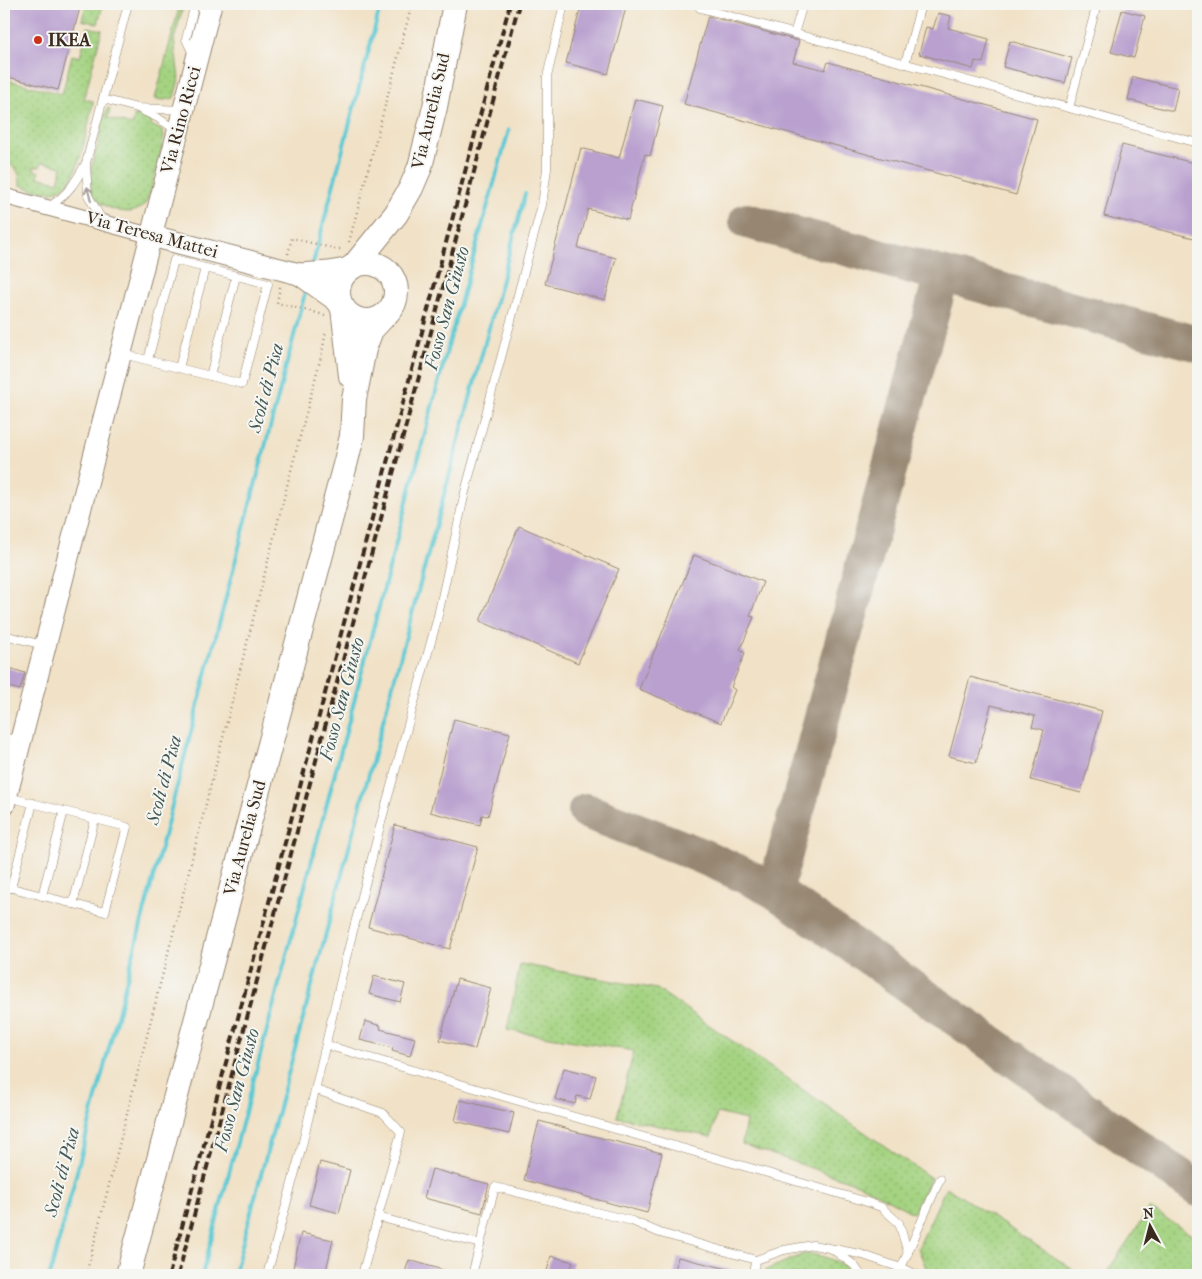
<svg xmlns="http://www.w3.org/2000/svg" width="1202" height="1279" viewBox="0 0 1202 1279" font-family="'IM FELL French Canon',serif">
	<defs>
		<pattern id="grass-dots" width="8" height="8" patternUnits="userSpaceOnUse" patternTransform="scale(1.25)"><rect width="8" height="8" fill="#a4d381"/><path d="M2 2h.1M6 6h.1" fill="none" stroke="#8eb56f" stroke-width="1.8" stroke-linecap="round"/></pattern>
	</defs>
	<rect width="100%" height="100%" fill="#f6f6f2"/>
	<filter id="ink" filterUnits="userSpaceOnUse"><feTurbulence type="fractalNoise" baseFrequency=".02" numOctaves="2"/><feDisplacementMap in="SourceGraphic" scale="10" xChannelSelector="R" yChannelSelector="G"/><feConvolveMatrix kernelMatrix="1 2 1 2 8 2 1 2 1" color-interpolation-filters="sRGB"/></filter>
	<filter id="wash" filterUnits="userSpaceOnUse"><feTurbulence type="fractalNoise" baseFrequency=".0096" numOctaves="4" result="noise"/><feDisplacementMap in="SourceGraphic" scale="20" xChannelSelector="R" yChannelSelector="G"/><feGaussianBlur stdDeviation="1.12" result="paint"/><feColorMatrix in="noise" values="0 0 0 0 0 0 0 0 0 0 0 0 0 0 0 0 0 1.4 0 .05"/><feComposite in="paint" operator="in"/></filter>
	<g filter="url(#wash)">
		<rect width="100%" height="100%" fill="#f1e2c7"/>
		<g fill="url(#grass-dots)" stroke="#707e50" fill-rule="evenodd">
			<path d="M86 4H103L98 24 82 20Z"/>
			<path d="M180 4H184L174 39 179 79 174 98 164 100 155 99Z"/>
			<path d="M88 27 102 30 84 99 93 101V103C89 121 80 168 70 181 65 187 55 193 47 192 38 192 29 188 20 185 20 165 12 170 4 158V79L62 94 72 55 80 57ZM42 162 62 167 58 182 38 177 39 172 33 169 34 167H40Z"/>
			<path d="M108 108 110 109 108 118 132 125 135 115 152 121 151 125 160 129 164 134C163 146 151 196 145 204 138 212 129 213 120 211 77 201 90 173 99 141 101 131 103 117 108 108Z"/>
			<path d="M520 964 657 989 931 1178 913 1213 860 1185 742 1144 746 1120 717 1113 711 1137 617 1117 634 1051 507 1030Z"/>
			<path d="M946 1187 1082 1275H935L926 1268 918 1248Z"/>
			<path d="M1150 1208 1198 1239V1264L1192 1275H1105Z"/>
			<path d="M806 1253C824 1256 842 1261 854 1275H764L766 1270Z"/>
		</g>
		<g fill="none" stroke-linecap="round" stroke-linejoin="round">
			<g stroke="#5cc9d4" stroke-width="4">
				<path d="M312 267 381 4"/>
				<path d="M50 1275 305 293"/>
				<path d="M202 1275 447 350 509 130"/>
				<path d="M234 1275 525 194"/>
			</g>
			<g stroke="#968672" stroke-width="36">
				<path d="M747 221 1198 344"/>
				<path d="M586 811C650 836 715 858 775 891L1198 1189"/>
				<path d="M775 891 942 274"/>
			</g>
		</g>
		<g id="blocks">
			<g fill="#b9a0cf">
				<path d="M4 4H81L58 90 4 76Z"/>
				<path d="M575 4H627L608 74 566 63 580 10Z"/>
				<path d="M1122 10 1145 16 1134 58 1111 52Z"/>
				<path d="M938 13 951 16 948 28 989 39 983 63 975 61 973 69 919 54 926 27 933 29Z"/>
				<path d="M708 16 799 41 793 62 825 70 828 62 1037 119 1016 195 684 104Z"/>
				<path d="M1010 41 1072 58 1065 83 1003 67Z"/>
				<path d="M1133 77 1178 88 1173 111 1128 100Z"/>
				<path d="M635 99 663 106 650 156 645 154 628 220 588 209 578 248 616 258 605 300 545 284 581 148 619 158Z"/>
				<path d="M1122 145 1198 164V239L1104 216Z"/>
				<path d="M519 526 619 569 578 663 480 621Z"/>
				<path d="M694 555 763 582 750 616 754 617 740 650 745 653 731 687 735 690 721 723 639 689Z"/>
				<path d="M6 667 25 673 20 690 4 686Z"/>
				<path d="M970 677 1102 711 1081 793 1031 780 1044 730 1032 727 1035 716 991 705 976 763 949 756Z"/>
				<path d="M454 719 510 733 488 816 482 815 480 825 430 812Z"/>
				<path d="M395 825 478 847 450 949 368 927Z"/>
				<path d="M374 976 405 984 400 1002 369 994Z"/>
				<path d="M457 979 491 988 475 1049 440 1040Z"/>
				<path d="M365 1021 381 1026 380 1029 415 1038 410 1056 392 1051 393 1048 360 1040Z"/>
				<path d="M564 1068 596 1076 590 1099 577 1096 575 1104 555 1099Z"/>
				<path d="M460 1100 514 1113 509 1134 455 1121Z"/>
				<path d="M539 1121 569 1129V1130L662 1153 647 1213 524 1180Z"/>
				<path d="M320 1162 350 1170 339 1213 309 1205Z"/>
				<path d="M432 1169 489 1184 482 1213 424 1198Z"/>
				<path d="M301 1233 333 1240 325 1275 293 1268Z"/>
				<path d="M551 1256 573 1262 569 1275H546Z"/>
				<path d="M678 1257 736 1271V1275H674Z"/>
				<path d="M409 1260 450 1272V1275H404Z"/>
			</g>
		</g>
	</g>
	<g filter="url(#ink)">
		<use href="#blocks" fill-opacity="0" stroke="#968672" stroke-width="1"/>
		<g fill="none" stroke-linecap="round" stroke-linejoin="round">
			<g stroke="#968672" stroke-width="9">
				<g id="lane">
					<path d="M702 4 700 8 1198 143"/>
					<path d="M794 34 803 4"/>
					<path d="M193 54 186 39 195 4"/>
					<path d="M905 64 921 4"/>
					<path d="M103 99 137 108 182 110"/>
					<path d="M1069 108 1097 4"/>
					<path d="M141 110 158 118 176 130"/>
					<path d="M86 165 88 195 103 222"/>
					<path d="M49 207C68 194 75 183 86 163L128 4"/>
					<path d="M123 354 242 384 268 284 174 260 148 360"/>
					<path d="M179 368 205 268"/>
					<path d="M210 376 236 276"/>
					<path d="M4 635 43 645"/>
					<path d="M4 737 18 741"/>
					<path d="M4 886 105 912 127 827 8 797"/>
					<path d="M11 888 33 803"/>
					<path d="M42 896 64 811"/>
					<path d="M73 904 95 819"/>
					<path d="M326 1045 864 1201 881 1207 899 1223 908 1253"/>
					<path d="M316 1090 383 1113 401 1132 362 1275"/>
					<path d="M378 1217 480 1244"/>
					<path d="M832 1249 854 1265 861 1275"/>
					<path d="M756 1260 784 1250 813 1245 860 1254 907 1270 917 1275"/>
					<path d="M267 1275 301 1150 345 962 383 815 437 620 465 492 542 205 547 169V77L564 4"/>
					<path d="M472 1275 495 1187 632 1221 660 1233 756 1260 752 1275"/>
					<path d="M898 1275 940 1179"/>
				</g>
			</g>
			<g stroke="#968672" stroke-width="17">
				<path id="street" d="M4 196 152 236"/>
			</g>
			<g stroke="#968672" stroke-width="23">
				<g id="secondary">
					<path d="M152 236 299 274 329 272 351 268"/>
					<path d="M299 274 341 304"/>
					<path d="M4 805 211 4"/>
				</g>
			</g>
			<g stroke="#968672" stroke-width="26">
				<g id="primary">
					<circle cx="367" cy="292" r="29"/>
					<path d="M354 266 396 214 411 188 420 167 435 107 455 4"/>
					<path d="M343 308 351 376"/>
					<path d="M128 1275 346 461 352 436 354 399 364 349 371 330 385 315"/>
				</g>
			</g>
			<g stroke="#968672" stroke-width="2.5" stroke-dasharray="1 4" stroke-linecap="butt">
				<path d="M349 242 412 4"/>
				<path d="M288 254 292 238 335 249H344"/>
				<path d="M280 287 277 303 318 313 325 316"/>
				<path d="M86 1275 288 482 322 353 326 331"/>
			</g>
			<use href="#lane" stroke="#fff" stroke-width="8"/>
			<use href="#street" stroke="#fff" stroke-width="15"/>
			<use href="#secondary" stroke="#fff" stroke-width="21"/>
			<use href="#primary" stroke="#fff" stroke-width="24"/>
			<g stroke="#3b2a1e" stroke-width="4" stroke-dasharray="8 4" stroke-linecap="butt">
				<path d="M169 1275 510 4"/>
				<path d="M178 1275 519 4"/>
			</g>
		</g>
		<defs><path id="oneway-shaft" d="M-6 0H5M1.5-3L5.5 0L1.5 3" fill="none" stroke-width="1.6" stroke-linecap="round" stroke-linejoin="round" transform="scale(1.25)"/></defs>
		<use stroke="#a79f9a" href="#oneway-shaft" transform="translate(89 194) rotate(-105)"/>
	</g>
	<circle fill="#c8321e" stroke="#f6f6f2" stroke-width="2" cx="38" cy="40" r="5"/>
	<g text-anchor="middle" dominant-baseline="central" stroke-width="4" stroke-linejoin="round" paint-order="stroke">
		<g font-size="18" font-weight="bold" fill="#3b2a1e" stroke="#f6f6f2" text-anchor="start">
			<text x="48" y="40">IKEA</text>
		</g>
		<g font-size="18" fill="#3b2a1e" stroke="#f6f6f2">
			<text transform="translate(431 111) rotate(-77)">Via Aurelia Sud</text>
			<text transform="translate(181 120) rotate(-75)">Via Rino Ricci</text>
			<text transform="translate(152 235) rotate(15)">Via Teresa Mattei</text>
			<text transform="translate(245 838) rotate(-75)">Via Aurelia Sud</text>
		</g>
		<g font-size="19" font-style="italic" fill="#455a55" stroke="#f6f6f2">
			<text transform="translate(447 308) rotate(-75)">Fosso San Giusto</text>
			<text transform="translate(266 388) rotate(-75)">Scoli di Pisa</text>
			<text transform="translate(342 699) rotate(-75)">Fosso San Giusto</text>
			<text transform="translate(164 780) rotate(-75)">Scoli di Pisa</text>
			<text transform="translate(237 1090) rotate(-75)">Fosso San Giusto</text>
			<text transform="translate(62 1172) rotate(-75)">Scoli di Pisa</text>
		</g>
	</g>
	<rect width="1202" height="1279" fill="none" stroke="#f6f6f2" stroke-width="20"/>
	<g transform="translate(1150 1226) rotate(353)" stroke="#f6f6f2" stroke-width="4" paint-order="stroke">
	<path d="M0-4L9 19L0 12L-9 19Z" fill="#3b2a1e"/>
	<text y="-8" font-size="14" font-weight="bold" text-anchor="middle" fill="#3b2a1e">N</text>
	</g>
</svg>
